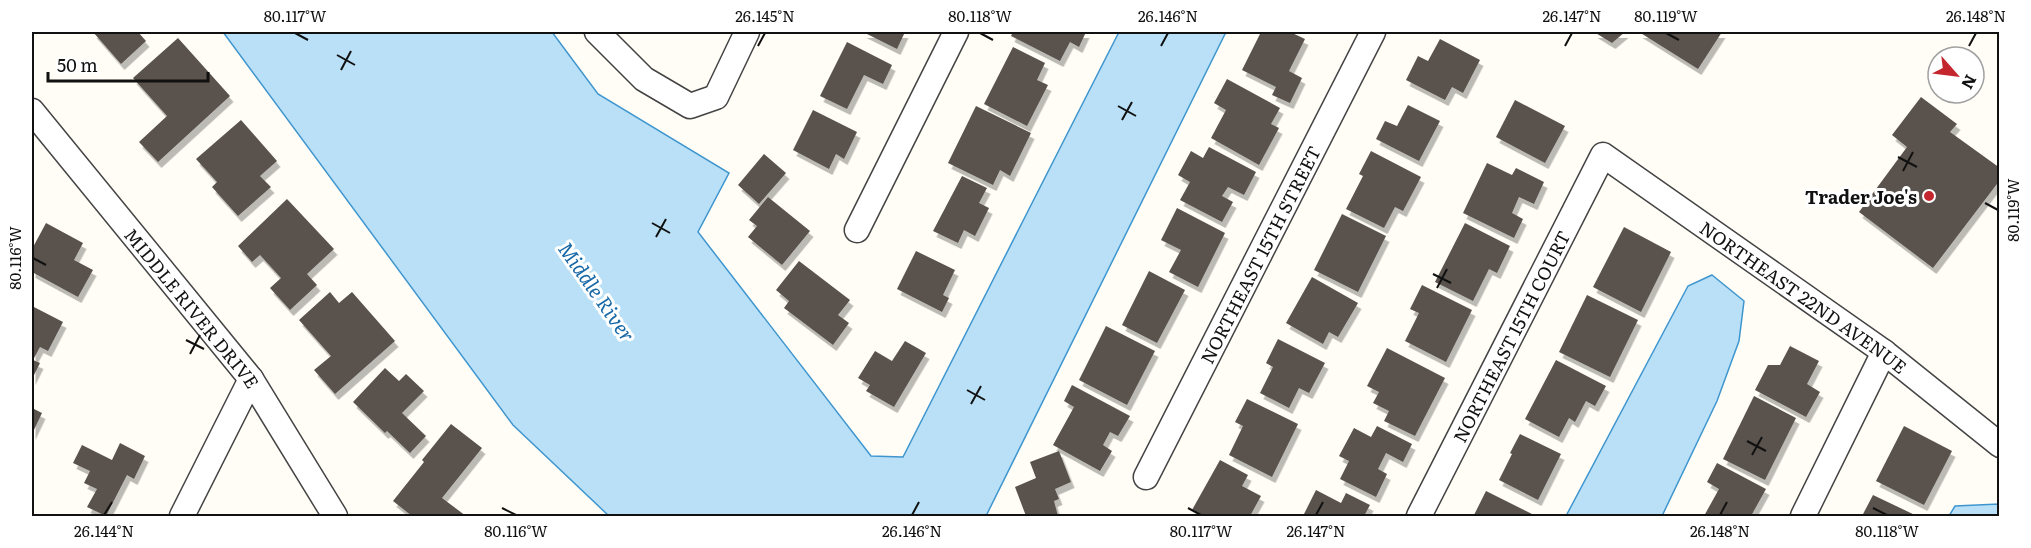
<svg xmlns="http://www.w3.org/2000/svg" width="2031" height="548" viewBox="0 0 2031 548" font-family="Literata,serif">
	<defs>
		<filter id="shadow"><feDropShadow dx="3.5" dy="6" stdDeviation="0" flood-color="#0004"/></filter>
	</defs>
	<rect width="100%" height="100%" fill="#fffdf5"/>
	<g fill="#b9e0f7" stroke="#3f96cf" stroke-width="1.5">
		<path d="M223 32H552L598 94 729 173 698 232 871 456 903 457 1119 32H1226L986 516H609L513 425Z"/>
		<path d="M1712 275 1744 301 1739 341 1717 401 1662 516H1566L1688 286Z"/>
		<path d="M1999 504V516H1949L1955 506Z"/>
	</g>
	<g fill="#5a524d" filter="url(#shadow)">
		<path d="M93 32H138L146 41 121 64Z"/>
		<path d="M863 32H905L897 49Z"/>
		<path d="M1013 32H1086L1079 47 1070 42 1060 61 1011 36Z"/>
		<path d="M1261 32H1290L1305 39 1289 71 1302 78 1290 103 1272 95 1276 87 1242 70Z"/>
		<path d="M1594 32H1625L1612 43Z"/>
		<path d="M1639 32H1722L1698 69Z"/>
		<path d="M178 38 230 96 158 162 139 142 167 116 133 78Z"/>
		<path d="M1440 39 1480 60 1463 93 1452 87 1445 100 1406 80 1418 56 1428 61Z"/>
		<path d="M847 42 892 65 883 84 864 75 847 109 820 96Z"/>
		<path d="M1013 47 1045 63 1037 80 1048 85 1027 126 984 104Z"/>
		<path d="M1227 79 1280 108 1271 124 1279 128 1259 165 1211 138 1226 110 1214 103Z"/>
		<path d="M1921 97 1957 124 1950 132 2000 168V180L1933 268 1859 212 1907 147 1892 135Z"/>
		<path d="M1515 100 1565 126 1545 163 1496 137Z"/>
		<path d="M1408 105 1440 121 1419 161 1376 139 1385 121 1397 126Z"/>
		<path d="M976 106 1031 133 1010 176 1000 170 993 185 948 163Z"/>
		<path d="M813 110 857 132 844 159 836 154 829 169 793 150Z"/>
		<path d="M241 120 277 161 260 176 271 187 238 216 212 187 217 182 196 159Z"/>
		<path d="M1209 147 1256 172 1244 195 1228 187 1222 196 1233 202 1222 222 1180 200 1190 182 1178 175 1191 151 1203 158Z"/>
		<path d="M1371 151 1421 177 1403 211 1395 207 1384 228 1346 209 1363 176 1359 174Z"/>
		<path d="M764 154 786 173 759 204 738 185Z"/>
		<path d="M1487 163 1512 175 1516 168 1544 182 1534 204 1519 197 1512 213 1523 219 1514 238 1463 213Z"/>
		<path d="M962 176 987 188 979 203 989 208 975 236 964 230 958 243 933 231Z"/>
		<path d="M768 197 810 231 782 265 748 237 757 226 749 220Z"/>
		<path d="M287 199 334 249 307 274 317 285 290 310 270 288 281 278 260 255 252 262 238 246Z"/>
		<path d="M1177 208 1225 233 1198 287 1169 272 1181 250 1161 240Z"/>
		<path d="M1342 214 1386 236 1358 292 1314 270Z"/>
		<path d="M46 223 83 243 74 260 93 270 78 297 32 272V249Z"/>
		<path d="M1465 223 1510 246 1497 273 1489 269 1473 301 1435 282Z"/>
		<path d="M1624 227 1671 252 1641 312 1593 287Z"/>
		<path d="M916 251 955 270 943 295 949 298 942 312 897 289Z"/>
		<path d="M799 261 850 300 838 315 849 323 833 345 784 308 789 301 776 290Z"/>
		<path d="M1149 271 1185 290 1157 343 1122 325Z"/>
		<path d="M1312 277 1358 303 1338 337 1329 332 1323 344 1286 323Z"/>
		<path d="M1422 285 1472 310 1446 362 1405 341 1419 313 1410 309Z"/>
		<path d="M330 292 339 303 352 292 395 341 335 394 314 370 331 356 299 320Z"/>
		<path d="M1587 295 1638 320 1610 377 1559 352Z"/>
		<path d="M32 306 63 322 48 351 40 347 33 360 40 363 32 379Z"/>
		<path d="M1106 326 1155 351 1127 405 1079 380Z"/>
		<path d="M1278 339 1325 363 1309 393 1299 388 1289 408 1260 393 1273 367 1266 363Z"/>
		<path d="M905 341 926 353 894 407 866 391 870 385 858 378 875 351 892 361Z"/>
		<path d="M1790 346 1819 361 1807 384 1820 392 1806 417 1755 390 1768 365H1780Z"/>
		<path d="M1387 348 1445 378 1415 436 1384 421 1389 411 1373 403 1379 392 1367 386Z"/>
		<path d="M1556 360 1606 386 1595 406 1586 401 1575 422 1569 418 1559 437 1525 419Z"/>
		<path d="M385 368 399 381 406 374 424 391 402 413 426 436 410 453 387 431 385 433 353 402Z"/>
		<path d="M1072 385 1130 416 1118 436 1110 432 1103 445 1112 451 1100 471 1053 445 1074 407 1064 401Z"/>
		<path d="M1754 396 1796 418 1765 480 1723 459Z"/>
		<path d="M1247 399 1298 424 1272 477 1229 455 1243 426 1235 422Z"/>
		<path d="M32 408 42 413 32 434Z"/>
		<path d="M451 424 482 448 442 498 466 516H412L393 501 424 462 422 460Z"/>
		<path d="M1377 426 1412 444 1403 462 1386 453 1378 469 1387 474 1376 497 1340 479 1349 461 1339 456 1354 428 1371 437Z"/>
		<path d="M1904 426 1952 451 1924 505 1876 481Z"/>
		<path d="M1520 434 1561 454 1538 500 1499 480 1512 454 1510 453Z"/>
		<path d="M120 443 145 456 134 479 127 475 106 516 87 507 97 489 84 483 90 471 73 463 82 445 112 460Z"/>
		<path d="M1059 451 1071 482 1055 489 1059 499 1054 501 1058 516H1026L1015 487 1036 478 1030 462Z"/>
		<path d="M1220 460 1248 475 1242 486 1261 496 1250 516H1204L1192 510Z"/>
		<path d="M1717 463 1766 489 1751 516H1704L1719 489 1707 482Z"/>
		<path d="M1316 490 1341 503 1346 493 1370 505 1364 516H1303Z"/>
		<path d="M1486 491 1532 514 1531 516H1477L1474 515Z"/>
		<path d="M1873 495 1917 516H1862Z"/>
	</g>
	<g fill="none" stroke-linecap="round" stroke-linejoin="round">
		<g stroke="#444" stroke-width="27">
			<g id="minor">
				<path d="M597 32 644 79 690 106 716 97 747 32"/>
				<path id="s1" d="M32 111 251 379 335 516"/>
				<path d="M857 230 956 32"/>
				<path id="s2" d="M1146 477 1373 32"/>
				<path d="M182 516 251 379"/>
				<path id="s3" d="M1419 516 1603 155 1884 352 2000 445"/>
				<path d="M1803 516 1884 352"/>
			</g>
		</g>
		<use href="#minor" stroke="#fff" stroke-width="24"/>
	</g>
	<path fill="none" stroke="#111" stroke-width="2" d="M295 33 308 40M980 33 993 40M1666 33 1679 40M758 46 765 33M1161 46 1168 33M1565 46 1572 33M1969 46 1976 33M337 55 355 65M341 70 351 51M1118 106 1136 116M1122 120 1132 102M1898 157 1917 167M1903 171 1913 152M1985 203 1998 210M652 223 670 233M656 237 666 219M33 258 46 265M1433 274 1451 283M1437 288 1447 269M186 340 204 349M190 354 200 335M967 390 985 400M971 404 981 386M1747 441 1766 451M1752 455 1762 437M502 508 516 515M1188 508 1201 515M1873 508 1887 515M104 515 112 502M912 515 919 502M1316 515 1323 502M1720 515 1727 502"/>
	<circle fill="#c4262e" stroke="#fff" stroke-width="2" cx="1929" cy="196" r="6"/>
	<g text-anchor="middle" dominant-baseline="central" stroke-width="6" stroke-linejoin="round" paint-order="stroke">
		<g font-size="18" font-weight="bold" fill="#111" stroke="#fff" text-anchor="end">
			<text x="1917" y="196">Trader Joe's</text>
		</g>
		<g font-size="18" fill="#111" stroke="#fff">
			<text stroke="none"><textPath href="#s2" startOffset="250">NORTHEAST 15TH STREET</textPath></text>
			<text stroke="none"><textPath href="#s3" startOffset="651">NORTHEAST 22ND AVENUE</textPath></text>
			<text stroke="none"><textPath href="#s1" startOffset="254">MIDDLE RIVER DRIVE</textPath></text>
			<text stroke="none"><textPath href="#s3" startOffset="202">NORTHEAST 15TH COURT</textPath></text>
		</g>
		<g font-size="20" font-style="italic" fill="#1768a6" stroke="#fff">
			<text transform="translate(598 291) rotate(55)">Middle River</text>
		</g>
	</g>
	<rect width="2031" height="548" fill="none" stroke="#ffffff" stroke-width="66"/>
	<g transform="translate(1956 75) rotate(118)"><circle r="28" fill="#ffffff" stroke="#a0a0a0" stroke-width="1.5"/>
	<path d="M0-4.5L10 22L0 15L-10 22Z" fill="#c4262e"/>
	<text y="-9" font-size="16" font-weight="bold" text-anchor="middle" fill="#111111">N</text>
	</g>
	<path d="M48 72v9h160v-9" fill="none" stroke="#111111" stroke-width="3"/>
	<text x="57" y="72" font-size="18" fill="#111111" stroke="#ffffff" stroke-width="4.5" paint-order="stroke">50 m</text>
	<rect x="33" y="33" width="1965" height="482" fill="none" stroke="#111" stroke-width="2"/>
	<g font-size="15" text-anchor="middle" fill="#111">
		<text x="295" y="22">80.117°W</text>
		<text x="765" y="22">26.145°N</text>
		<text x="980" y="22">80.118°W</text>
		<text x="1168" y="22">26.146°N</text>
		<text x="1572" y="22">26.147°N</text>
		<text x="1666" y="22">80.119°W</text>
		<text x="1976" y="22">26.148°N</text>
		<text transform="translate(2014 210) rotate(-90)" y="5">80.119°W</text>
		<text transform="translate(16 258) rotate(-90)" y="5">80.116°W</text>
		<text x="104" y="537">26.144°N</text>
		<text x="516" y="537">80.116°W</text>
		<text x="912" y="537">26.146°N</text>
		<text x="1201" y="537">80.117°W</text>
		<text x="1316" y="537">26.147°N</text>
		<text x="1720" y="537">26.148°N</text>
		<text x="1887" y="537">80.118°W</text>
	</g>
</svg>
